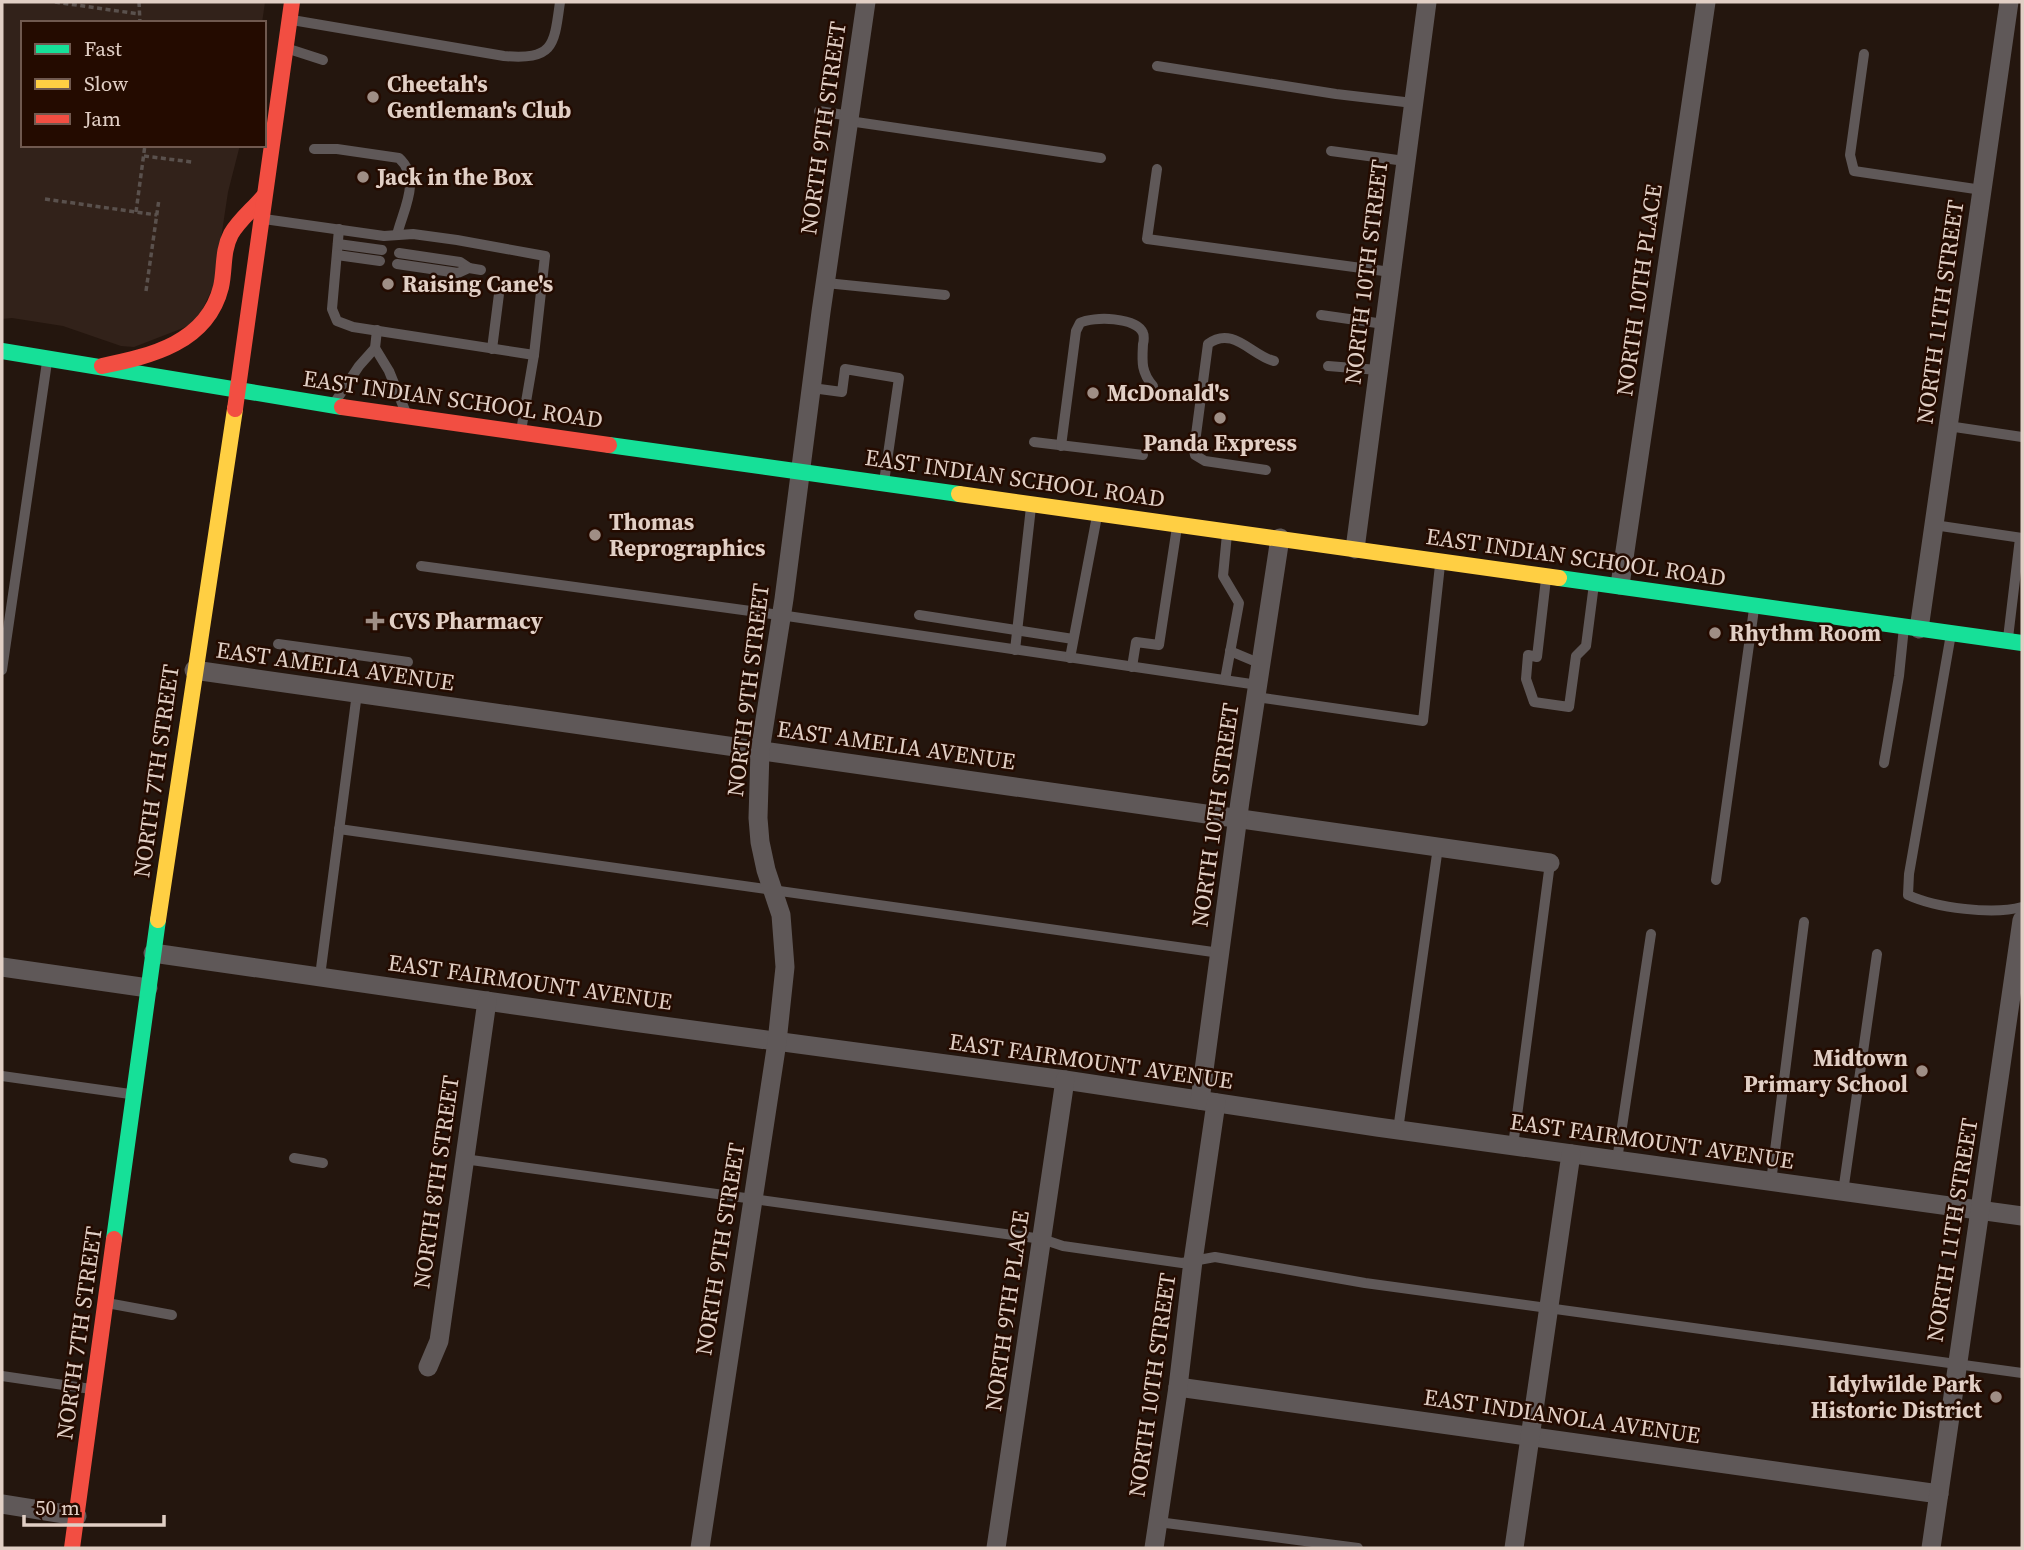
<svg xmlns="http://www.w3.org/2000/svg" width="2024" height="1550" viewBox="0 0 2024 1550" font-family="'Source Serif 4',serif">
	<rect width="100%" height="100%" fill="#24160e"/>
	<path fill="#32221a" d="M2 2H265L262 23H23V145H240L228 192 214 285 196 323 134 347 121 346 63 326 12 318 2 319Z"/>
	<g fill="none" stroke-linecap="round" stroke-linejoin="round">
		<g stroke="#5a514d" stroke-width="3.5" stroke-dasharray="5 3.5" stroke-linecap="butt">
			<path d="M55 2 139 14"/>
			<path d="M139 2 140 23"/>
			<path d="M144 156 192 162"/>
			<path d="M45 199 157 215"/>
			<path d="M136 212 145 145"/>
			<path d="M146 291 159 199"/>
		</g>
		<g stroke="#5f5858" stroke-width="10">
			<path d="M292 20 504 56C554 60 554 46 560 2"/>
			<path d="M289 49 323 60"/>
			<path d="M1864 54 1850 155 1854 171 1982 190"/>
			<path d="M1157 66 1336 94 1413 103"/>
			<path d="M819 111 850 116"/>
			<path d="M849 121 1101 158"/>
			<path d="M314 149H337L399 158C422 179 403 210 397 235"/>
			<path d="M1331 151 1405 161"/>
			<path d="M1157 169 1147 239 1391 272"/>
			<path d="M264 219 384 236 413 234 457 240 545 256 534 355 521 431"/>
			<path d="M339 229 332 309 337 321 353 327 534 355"/>
			<path d="M338 244 382 250"/>
			<path d="M399 253 460 262 469 268"/>
			<path d="M337 255 380 261"/>
			<path d="M397 264 458 273 469 268 481 270"/>
			<path d="M826 283 945 295"/>
			<path d="M1321 315 1384 324"/>
			<path d="M375 348 389 371 406 413"/>
			<path d="M492 349 499 294"/>
			<path d="M1328 366 1378 370"/>
			<path d="M812 388 842 392 845 369 899 378 884 482"/>
			<path d="M335 402 359 366 375 348 377 330"/>
			<path d="M1948 426 2022 437"/>
			<path d="M1034 442 1143 455"/>
			<path d="M1061 446 1076 331 1080 323C1093 316 1137 317 1143 333 1144 335 1144 341 1143 344 1142 362 1141 372 1153 386"/>
			<path d="M1266 470 1205 461 1195 455 1194 450 1208 344C1233 325 1252 356 1274 361"/>
			<path d="M1934 525 2022 538"/>
			<path d="M421 566 794 617 1258 685"/>
			<path d="M1546 579 1537 657 1528 655 1526 679 1534 702 1569 707 1576 656 1586 646 1594 584"/>
			<path d="M919 615 1073 639"/>
			<path d="M1951 634 1909 874 1908 895C1936 908 1993 915 2022 907"/>
			<path d="M2008 638 2020 538"/>
			<path d="M278 644 408 662"/>
			<path d="M1015 650 1031 507"/>
			<path d="M1230 651 1261 664"/>
			<path d="M1070 658 1097 516"/>
			<path d="M1132 667 1136 642 1159 645 1177 527"/>
			<path d="M2 670 47 362"/>
			<path d="M1225 680 1239 603 1223 576 1227 534"/>
			<path d="M1256 697 1423 721 1440 565"/>
			<path d="M1884 763 1899 676 1904 627"/>
			<path d="M339 829 1220 953"/>
			<path d="M1716 880 1754 609"/>
			<path d="M320 976 357 693"/>
			<path d="M2 1076 130 1094"/>
			<path d="M1398 1130 1438 847"/>
			<path d="M1513 1146 1550 863"/>
			<path d="M294 1158 323 1163"/>
			<path d="M464 1159 1042 1239 1063 1246 1182 1263 1215 1257 1365 1283 2022 1373"/>
			<path d="M1617 1160 1651 934"/>
			<path d="M1771 1182 1804 922"/>
			<path d="M1843 1192 1877 954"/>
			<path d="M107 1303 172 1315"/>
			<path d="M2 1376 91 1389"/>
			<path d="M1158 1522 1358 1548"/>
		</g>
		<g stroke="#5f5858" stroke-width="19">
			<path d="M1355 549 1427 2"/>
			<path d="M1620 585 1706 2"/>
			<path d="M1919 629 2009 2"/>
			<path d="M194 670 1550 863"/>
			<path d="M153 953 626 1021 1065 1080 1377 1127 2022 1216"/>
			<path d="M2 967 148 988"/>
			<path d="M1200 1100 1240 801 1280 538"/>
			<path d="M428 1367 439 1341 487 1001"/>
			<path d="M1178 1387 1939 1494"/>
			<path d="M2 1504 77 1516"/>
			<path d="M700 1548 777 1042 785 967 781 915 766 870 760 842 758 818 760 751 784 599 821 312 866 2"/>
			<path d="M996 1548 1065 1080"/>
			<path d="M1154 1548 1178 1387 1193 1261 1216 1103"/>
			<path d="M1514 1548 1571 1154"/>
			<path d="M1931 1548 2022 920"/>
		</g>
		<g stroke="#16e098" stroke-width="16">
			<path d="M2 351 342 407"/>
			<path d="M609 445 959 494"/>
			<path d="M1559 578 2022 643"/>
			<path d="M114 1239 158 920"/>
		</g>
		<g stroke="#ffcf43" stroke-width="16">
			<path d="M959 494 1559 578"/>
			<path d="M158 920 235 409"/>
		</g>
		<g stroke="#f24e42" stroke-width="16">
			<path d="M102 366C151 356 207 343 221 287 225 270 222 251 231 234 239 220 253 209 263 197"/>
			<path d="M342 407 609 445"/>
			<path d="M235 409 292 2"/>
			<path d="M72 1548 114 1239"/>
		</g>
	</g>
	<g fill="#9f8e85" stroke="#240b00" stroke-width="2.5">
		<circle cx="373" cy="97" r="7"/>
		<circle cx="363" cy="177" r="7"/>
		<circle cx="388" cy="284" r="7"/>
		<circle cx="1093" cy="393" r="7"/>
		<circle cx="1220" cy="418" r="7"/>
		<circle cx="595" cy="535" r="7"/>
		<path d="M371.5 610.5h7v7h7v7h-7v7h-7v-7h-7v-7h7z"/>
		<circle cx="1715" cy="633" r="7"/>
		<circle cx="1922" cy="1071" r="7"/>
		<circle cx="1996" cy="1397" r="7"/>
	</g>
	<g text-anchor="middle" dominant-baseline="central" stroke-width="5" stroke-linejoin="round" paint-order="stroke">
		<g font-size="23" font-weight="bold" fill="#e1cfc5" stroke="#240b00" text-anchor="start">
			<text x="387" y="84">Cheetah's<tspan x="387" dy="26">Gentleman's Club</tspan></text>
			<text x="377" y="177">Jack in the Box</text>
			<text x="402" y="284">Raising Cane's</text>
			<text x="1107" y="393">McDonald's</text>
			<text x="1220" y="443" text-anchor="middle">Panda Express</text>
			<text x="609" y="522">Thomas<tspan x="609" dy="26">Reprographics</tspan></text>
			<text x="389" y="621">CVS Pharmacy</text>
			<text x="1729" y="633">Rhythm Room</text>
			<text x="1908" y="1058" text-anchor="end">Midtown<tspan x="1908" dy="26">Primary School</tspan></text>
			<text x="1982" y="1384" text-anchor="end">Idylwilde Park<tspan x="1982" dy="26">Historic District</tspan></text>
		</g>
		<g font-size="23" fill="#e1cfc5" stroke="#240b00">
			<text transform="translate(823 128) rotate(-82)">NORTH 9TH STREET</text>
			<text transform="translate(1366 272) rotate(-83)">NORTH 10TH STREET</text>
			<text transform="translate(1639 290) rotate(-82)">NORTH 10TH PLACE</text>
			<text transform="translate(1940 312) rotate(-82)">NORTH 11TH STREET</text>
			<text transform="translate(453 399) rotate(8)">EAST INDIAN SCHOOL ROAD</text>
			<text transform="translate(1015 478) rotate(8)">EAST INDIAN SCHOOL ROAD</text>
			<text transform="translate(1576 557) rotate(8)">EAST INDIAN SCHOOL ROAD</text>
			<text transform="translate(335 666) rotate(8)">EAST AMELIA AVENUE</text>
			<text transform="translate(748 690) rotate(-83)">NORTH 9TH STREET</text>
			<text transform="translate(896 745) rotate(8)">EAST AMELIA AVENUE</text>
			<text transform="translate(156 771) rotate(-82)">NORTH 7TH STREET</text>
			<text transform="translate(1215 815) rotate(-82)">NORTH 10TH STREET</text>
			<text transform="translate(530 982) rotate(8)">EAST FAIRMOUNT AVENUE</text>
			<text transform="translate(1091 1061) rotate(8)">EAST FAIRMOUNT AVENUE</text>
			<text transform="translate(1652 1141) rotate(8)">EAST FAIRMOUNT AVENUE</text>
			<text transform="translate(436 1182) rotate(-82)">NORTH 8TH STREET</text>
			<text transform="translate(1952 1230) rotate(-81)">NORTH 11TH STREET</text>
			<text transform="translate(720 1249) rotate(-81)">NORTH 9TH STREET</text>
			<text transform="translate(1007 1311) rotate(-82)">NORTH 9TH PLACE</text>
			<text transform="translate(79 1333) rotate(-82)">NORTH 7TH STREET</text>
			<text transform="translate(1152 1385) rotate(-82)">NORTH 10TH STREET</text>
			<text transform="translate(1562 1416) rotate(8)">EAST INDIANOLA AVENUE</text>
		</g>
	</g>
	<rect width="2024" height="1550" fill="none" stroke="#e1cfc5" stroke-width="7"/>
	<rect x="21" y="21" width="245" height="126" fill="#240b00" stroke="#70594f" stroke-width="2"/>
	<rect x="35" y="44" width="35" height="10" fill="#16e098" stroke="#70594f" stroke-width="2"/>
	<text x="84" y="56" font-size="21" fill="#e1cfc5">Fast</text>
	<rect x="35" y="79" width="35" height="10" fill="#ffcf43" stroke="#70594f" stroke-width="2"/>
	<text x="84" y="91" font-size="21" fill="#e1cfc5">Slow</text>
	<rect x="35" y="114" width="35" height="10" fill="#f24e42" stroke="#70594f" stroke-width="2"/>
	<text x="84" y="126" font-size="21" fill="#e1cfc5">Jam</text>
	<path d="M24 1515v10h140v-10" fill="none" stroke="#e1cfc5" stroke-width="3.5"/>
	<text x="35" y="1515" font-size="21" fill="#e1cfc5" stroke="#240b00" stroke-width="5" paint-order="stroke">50 m</text>
</svg>
